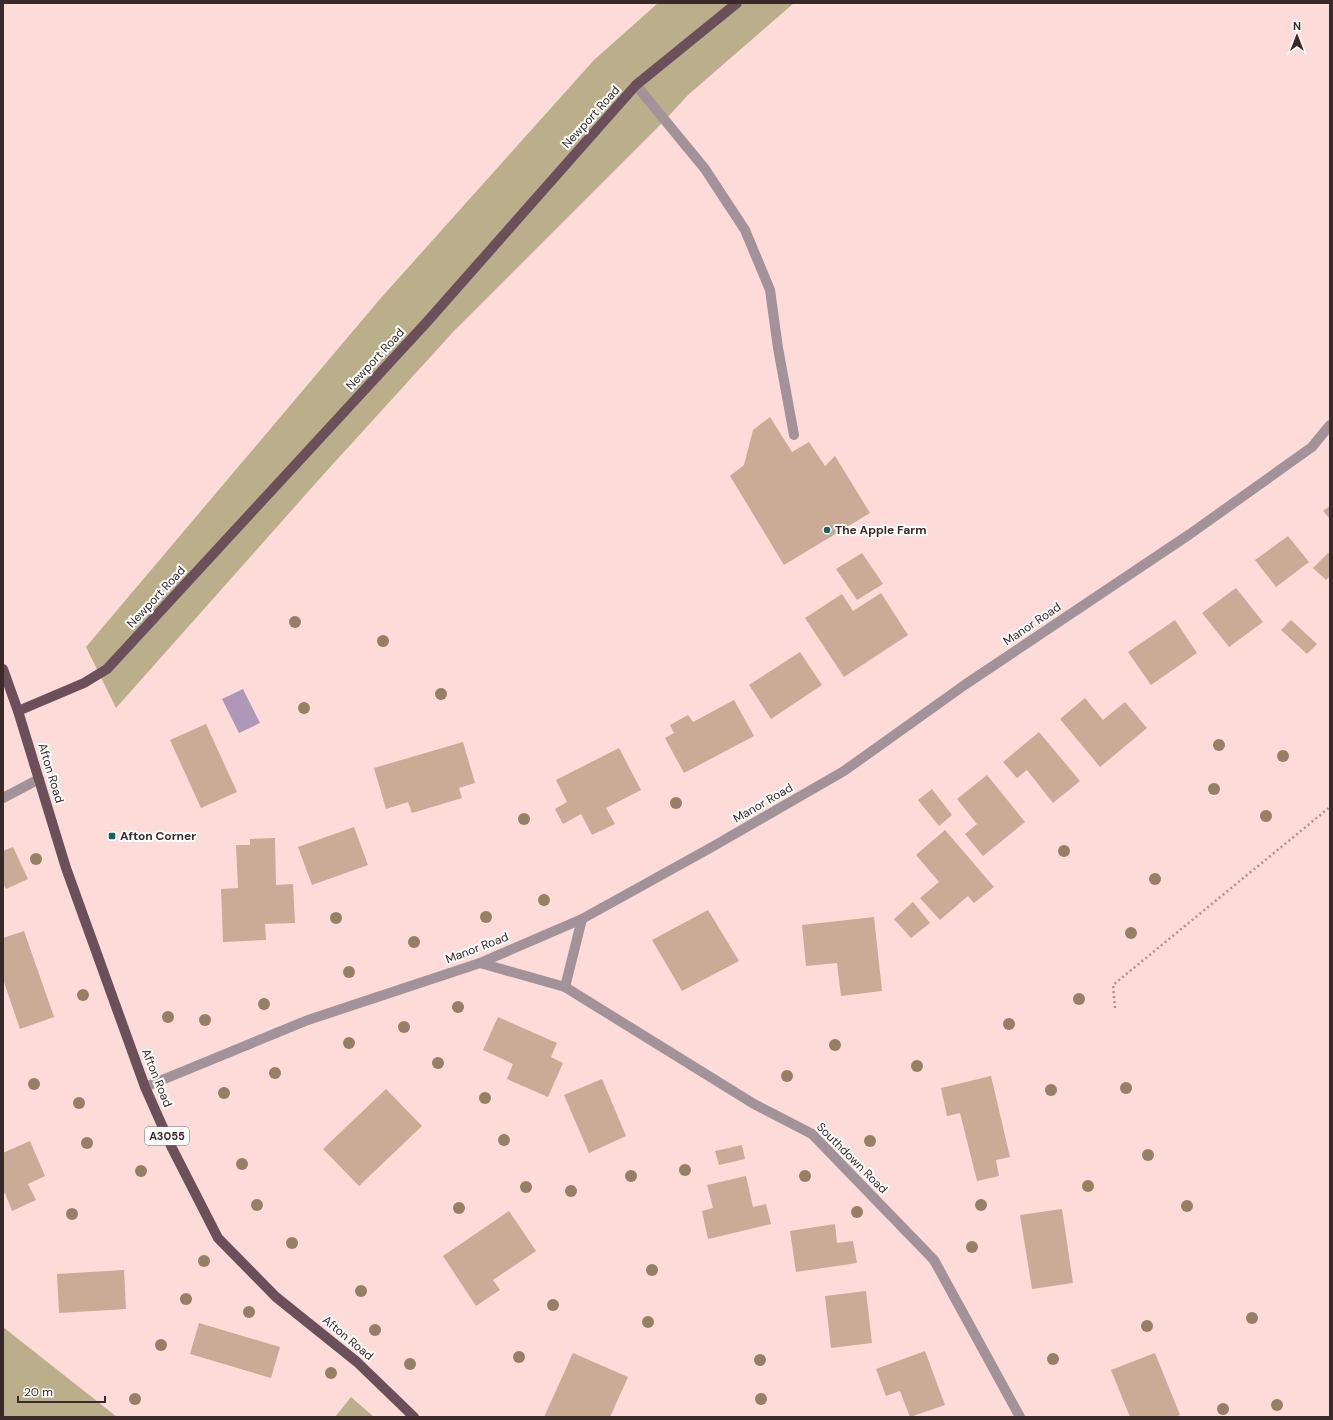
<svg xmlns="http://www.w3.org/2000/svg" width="1333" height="1420" viewBox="0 0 1333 1420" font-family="'DM Sans',sans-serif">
	<rect width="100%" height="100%" fill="#fddbd8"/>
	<g fill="#bbaf8b">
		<path d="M658 3H794L688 95 665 120 454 331 323 475 116 708 86 647 380 299 594 60Z"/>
		<path d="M3 1327 117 1417H3Z"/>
		<path d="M351 1397 374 1417H335Z"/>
	</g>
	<path fill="#ad98b7" d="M243 689 260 723 239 733 222 699Z"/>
	<g fill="#caab95">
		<path d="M770 417 792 452 809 442 825 466 835 456 870 513 784 565 730 476 744 465 753 430Z"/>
		<path d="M1330 506V519L1323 511Z"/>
		<path d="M1288 536 1309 562 1276 587 1255 560Z"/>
		<path d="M862 553 883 584 857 600 836 569Z"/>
		<path d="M1328 553 1330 554V576L1326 580 1313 568Z"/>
		<path d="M1236 588 1263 622 1229 647 1202 613Z"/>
		<path d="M881 593 908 635 844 677 805 618 842 594 853 611Z"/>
		<path d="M1175 620 1197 653 1151 685 1128 652Z"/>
		<path d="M1291 620 1317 644 1307 654 1281 630Z"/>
		<path d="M800 652 822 685 771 719 749 685Z"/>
		<path d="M1085 698 1103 720 1125 702 1147 728 1100 767 1060 719Z"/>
		<path d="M734 700 754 736 684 773 665 738 674 733 670 725 688 715 693 722Z"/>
		<path d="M206 724 237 792 201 808 170 740Z"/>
		<path d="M1039 732 1080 781 1053 803 1027 770 1017 778 1003 762Z"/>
		<path d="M463 742 475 783 459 788 462 798 412 813 408 802 386 809 374 768Z"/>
		<path d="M619 748 641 790 606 808 615 824 592 835 581 814 563 824 555 809 567 802 556 780Z"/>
		<path d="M987 775 1025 822 983 856 965 834 977 824 957 799Z"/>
		<path d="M932 789 952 815 939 826 918 800Z"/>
		<path d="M354 827 368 865 312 885 298 847Z"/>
		<path d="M945 830 994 887 974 903 968 896 940 920 920 898 939 882 916 855Z"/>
		<path d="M275 838 276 885 293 884 295 923 265 924 266 940 223 942 221 889 238 888 236 845H250V839Z"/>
		<path d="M13 847 28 879 6 889 3 884V851Z"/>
		<path d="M913 902 930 923 911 938 894 919Z"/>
		<path d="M708 910 739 961 682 991 652 940Z"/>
		<path d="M874 917 882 991 841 996 837 963 806 966 802 925Z"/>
		<path d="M24 931 54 1017 20 1029 3 979V938Z"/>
		<path d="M498 1017 557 1043 551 1057 563 1063 548 1097 507 1079 513 1064 483 1050Z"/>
		<path d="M991 1076 1010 1157 996 1160 999 1176 977 1181 960 1113 947 1116 941 1088Z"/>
		<path d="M602 1079 626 1136 589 1153 564 1095Z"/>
		<path d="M386 1089 422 1126 359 1186 323 1149Z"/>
		<path d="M30 1141 45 1176 28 1184 36 1200 12 1211 5 1193 3 1194V1153Z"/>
		<path d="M742 1145 745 1159 719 1165 715 1151Z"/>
		<path d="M746 1176 753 1207 766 1204 771 1224 708 1239 702 1211 713 1208 707 1185Z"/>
		<path d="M1062 1209 1073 1283 1032 1289 1020 1215Z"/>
		<path d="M509 1211 536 1251 493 1280 500 1290 476 1306 443 1256Z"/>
		<path d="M835 1224 837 1243 853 1241 857 1263 796 1272 790 1231Z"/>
		<path d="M124 1270 126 1309 59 1313 57 1274Z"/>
		<path d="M866 1291 872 1343 831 1348 825 1296Z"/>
		<path d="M199 1323 280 1347 271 1378 190 1354Z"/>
		<path d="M925 1351 945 1405 910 1417 900 1391 886 1396 876 1369Z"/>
		<path d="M573 1353 628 1377 610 1417H544Z"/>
		<path d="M1155 1353 1180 1415 1175 1417H1130L1111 1370Z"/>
	</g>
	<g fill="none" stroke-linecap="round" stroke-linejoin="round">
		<path stroke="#ac918f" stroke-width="2.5" stroke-dasharray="2 3" stroke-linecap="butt" d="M1115 1008 1113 985 1330 807"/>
		<g stroke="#a29299" stroke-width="10">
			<path d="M636 85 705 169 745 230 770 290 778 348 794 435"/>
			<path d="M3 798 39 779"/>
			<path d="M480 963 565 987 754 1104 812 1134 934 1260 1020 1417"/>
			<path d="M565 987 582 919"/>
			<path d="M145 1087 308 1020 480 963 582 919 712 847 844 771 966 684 1190 534 1312 447 1330 425"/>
		</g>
		<g stroke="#6b505c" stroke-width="10">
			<path d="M3 669 18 711 66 868 145 1087 172 1148 218 1238 276 1297 357 1362 414 1417"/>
			<path d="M18 711 84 683 107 669 426 323 636 85 737 3"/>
		</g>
	</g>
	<g fill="#967f63">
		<circle cx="295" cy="622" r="6"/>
		<circle cx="383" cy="641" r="6"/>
		<circle cx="441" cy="694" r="6"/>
		<circle cx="304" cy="708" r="6"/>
		<circle cx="1219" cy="745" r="6"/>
		<circle cx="1283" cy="756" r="6"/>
		<circle cx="1214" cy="789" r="6"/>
		<circle cx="676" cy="803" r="6"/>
		<circle cx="1266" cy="816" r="6"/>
		<circle cx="524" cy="819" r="6"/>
		<circle cx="1064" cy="851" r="6"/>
		<circle cx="36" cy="859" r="6"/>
		<circle cx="1155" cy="879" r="6"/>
		<circle cx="544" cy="900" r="6"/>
		<circle cx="486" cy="917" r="6"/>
		<circle cx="336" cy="918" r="6"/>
		<circle cx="1131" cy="933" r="6"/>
		<circle cx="414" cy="942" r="6"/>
		<circle cx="349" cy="972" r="6"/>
		<circle cx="83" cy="995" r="6"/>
		<circle cx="1079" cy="999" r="6"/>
		<circle cx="264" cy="1004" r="6"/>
		<circle cx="458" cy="1007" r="6"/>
		<circle cx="168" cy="1017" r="6"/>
		<circle cx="205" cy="1020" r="6"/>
		<circle cx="1009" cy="1024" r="6"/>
		<circle cx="404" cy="1027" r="6"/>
		<circle cx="349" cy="1043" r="6"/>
		<circle cx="835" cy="1045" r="6"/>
		<circle cx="438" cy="1063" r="6"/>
		<circle cx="917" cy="1066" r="6"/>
		<circle cx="275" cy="1073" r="6"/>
		<circle cx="787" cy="1076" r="6"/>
		<circle cx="34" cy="1084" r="6"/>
		<circle cx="1126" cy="1088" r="6"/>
		<circle cx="1051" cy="1090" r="6"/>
		<circle cx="224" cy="1093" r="6"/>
		<circle cx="485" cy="1098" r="6"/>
		<circle cx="79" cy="1103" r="6"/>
		<circle cx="504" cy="1140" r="6"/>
		<circle cx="870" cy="1141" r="6"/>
		<circle cx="87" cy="1143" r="6"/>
		<circle cx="1148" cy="1155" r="6"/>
		<circle cx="242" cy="1164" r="6"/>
		<circle cx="685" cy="1170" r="6"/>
		<circle cx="141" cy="1171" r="6"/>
		<circle cx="631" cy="1176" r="6"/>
		<circle cx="805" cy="1176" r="6"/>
		<circle cx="1088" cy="1186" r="6"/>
		<circle cx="526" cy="1187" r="6"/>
		<circle cx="571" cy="1191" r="6"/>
		<circle cx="257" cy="1205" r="6"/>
		<circle cx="981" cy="1205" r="6"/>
		<circle cx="1187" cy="1206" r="6"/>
		<circle cx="459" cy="1208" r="6"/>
		<circle cx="857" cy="1212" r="6"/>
		<circle cx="72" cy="1214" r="6"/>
		<circle cx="292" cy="1243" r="6"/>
		<circle cx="972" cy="1247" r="6"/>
		<circle cx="204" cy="1261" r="6"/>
		<circle cx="652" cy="1270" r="6"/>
		<circle cx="361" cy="1291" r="6"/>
		<circle cx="186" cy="1299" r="6"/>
		<circle cx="553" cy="1305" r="6"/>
		<circle cx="249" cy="1312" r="6"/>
		<circle cx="1252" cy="1318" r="6"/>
		<circle cx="648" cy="1322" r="6"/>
		<circle cx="1147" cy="1326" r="6"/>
		<circle cx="375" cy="1330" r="6"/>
		<circle cx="161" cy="1345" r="6"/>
		<circle cx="519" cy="1357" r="6"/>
		<circle cx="1053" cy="1359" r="6"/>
		<circle cx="760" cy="1360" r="6"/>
		<circle cx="410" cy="1364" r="6"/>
		<circle cx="331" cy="1373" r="6"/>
		<circle cx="135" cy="1399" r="6"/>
		<circle cx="761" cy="1399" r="6"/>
		<circle cx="1277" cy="1405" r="6"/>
		<circle cx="1223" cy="1409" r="6"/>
	</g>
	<g fill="#146363" stroke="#fff" stroke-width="1.5">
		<circle cx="827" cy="530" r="4"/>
		<rect x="108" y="832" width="8" height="8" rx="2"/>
	</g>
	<g text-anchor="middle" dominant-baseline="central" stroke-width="4" stroke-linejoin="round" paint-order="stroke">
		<rect fill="#fff" stroke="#746968" stroke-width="1" x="145" y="1127" width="44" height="18" rx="3"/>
		<g font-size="11" font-weight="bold" fill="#392928">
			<text x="167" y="1136">A3055</text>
		</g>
		<g font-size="12" fill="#392928" stroke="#fff">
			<text transform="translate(591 117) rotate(-48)">Newport Road</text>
			<text transform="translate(375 359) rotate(-47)">Newport Road</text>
			<text transform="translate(156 597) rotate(-47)">Newport Road</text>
			<text transform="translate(1032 624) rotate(-34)">Manor Road</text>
			<text transform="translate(51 773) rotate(73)">Afton Road</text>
			<text transform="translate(763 803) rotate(-30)">Manor Road</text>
			<text transform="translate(477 948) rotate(-21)">Manor Road</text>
			<text transform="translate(157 1078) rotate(68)">Afton Road</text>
			<text transform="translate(852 1158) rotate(45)">Southdown Road</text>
			<text transform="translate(348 1338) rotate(40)">Afton Road</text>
		</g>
		<g font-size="12" font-weight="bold" fill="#392928" stroke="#fff" text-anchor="start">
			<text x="835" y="530">The Apple Farm</text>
			<text x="120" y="836">Afton Corner</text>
		</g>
	</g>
	<rect width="1333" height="1420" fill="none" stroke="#392928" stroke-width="8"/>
	<g transform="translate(1297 36)" stroke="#ffffff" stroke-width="3" paint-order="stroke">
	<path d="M0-3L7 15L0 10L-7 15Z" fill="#392928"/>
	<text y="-6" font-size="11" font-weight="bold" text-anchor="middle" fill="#392928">N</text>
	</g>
	<path d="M18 1396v6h87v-6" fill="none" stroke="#392928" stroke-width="2"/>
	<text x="24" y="1396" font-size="12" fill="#392928" stroke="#ffffff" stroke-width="3" paint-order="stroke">20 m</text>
</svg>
